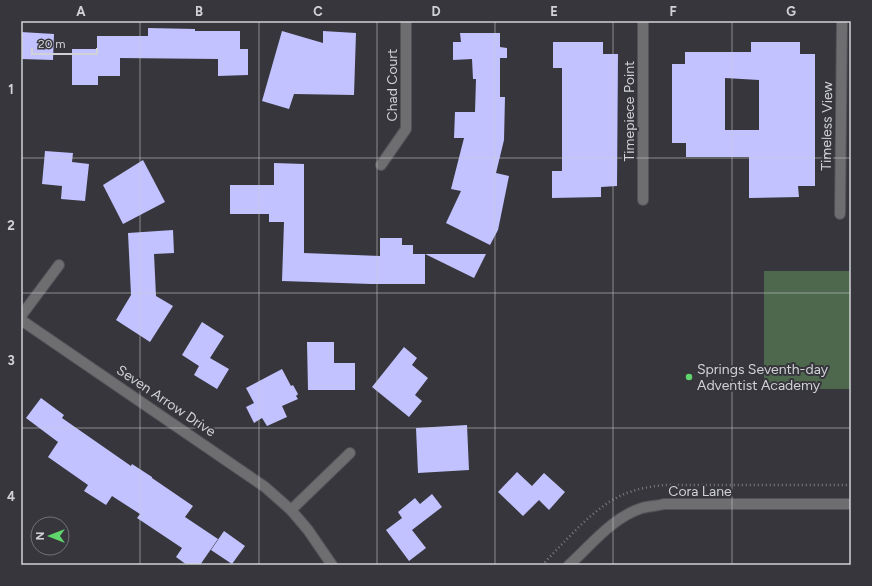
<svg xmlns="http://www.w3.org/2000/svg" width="872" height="586" viewBox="0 0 872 586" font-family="Figtree,sans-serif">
	<rect width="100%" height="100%" fill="#36363c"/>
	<rect fill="#4e684e" x="764" y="271" width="87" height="118"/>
	<g fill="#c1c2ff" fill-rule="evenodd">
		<path d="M148 28 195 29V31H240V49H248V75L218 76V59L120 58V76H98V85H72V49H97V36H148Z"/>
		<path d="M282 31 323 43V31L356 33 354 95 294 94 289 109 262 101Z"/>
		<path d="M21 32 54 34 53 60 21 59Z"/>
		<path d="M460 33H500V47L507 48V58H500V97H505L504 140 496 173 509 176 498 230 490 245 446 223 461 191 451 189 464 138H454L455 112H475L476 79H473L472 59 453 60V42H461Z"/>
		<path d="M553 42H603V54H618L617 186 601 187V197L552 198V171H562V68H553Z"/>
		<path d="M751 42H800V54H815V186H798L799 197 749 198V157H686V143H672V64H685V52H751ZM725 78 759 80V130H725Z"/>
		<path d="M45 151 73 153 72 162 89 164 85 201 61 199 62 186 42 184Z"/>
		<path d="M143 160 165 202 123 224 103 185Z"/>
		<path d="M274 163 304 164V253L380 256V238H402V245H413V254H425V284H371L282 281 284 222H269V214H230V185H274Z"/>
		<path d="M173 230 174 253 154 254 156 296 173 306 150 342 116 320 131 295 128 233Z"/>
		<path d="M425 254H486L474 278Z"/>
		<path d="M202 322 224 336 210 358 229 369 217 389 194 375 199 366 182 355Z"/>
		<path d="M307 342H334V363H355V390H308Z"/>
		<path d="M404 347 417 358 412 365 428 378 415 395 422 401 409 417 372 387Z"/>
		<path d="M282 369 291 386 293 385 298 394 296 396 298 399 282 406 287 417 267 426 262 418 254 423 246 407 254 403 246 388Z"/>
		<path d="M41 398 64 415 62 418 131 466 132 464 152 477V478L193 506 185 517 218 539 200 565H187L176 557 182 548 137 518 140 514 112 496 106 505 84 491 88 485 48 457 58 442 26 418Z"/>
		<path d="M467 425 469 470 418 473 416 428Z"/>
		<path d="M517 472 532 486 544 473 565 492 549 510 539 500 523 516 498 492Z"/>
		<path d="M432 494 442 507 412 530 426 548 409 561 386 530 402 518 398 512 415 498 420 504Z"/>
		<path d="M224 531 245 546 232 564 211 550Z"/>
	</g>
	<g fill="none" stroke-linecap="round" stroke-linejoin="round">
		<g stroke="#525258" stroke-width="12">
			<g id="minor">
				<path d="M381 165 406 129V21"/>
				<path d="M643 200V21"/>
				<path d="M840 214 842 21"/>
				<path d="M21 316 59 265"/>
				<path d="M21 320 265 487 291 510 308 530 332 565"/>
				<path d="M291 510 350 453"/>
				<path d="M569 565C591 545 613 517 642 508 649 506 657 506 664 504H851"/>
			</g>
		</g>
		<path stroke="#7b7b80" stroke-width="2.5" stroke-dasharray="1 3" stroke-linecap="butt" d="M542 565C565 542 596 504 627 493 640 488 653 486 666 485H851"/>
		<use href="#minor" stroke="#6e6e71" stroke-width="10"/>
	</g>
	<path fill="none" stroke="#d1d2d6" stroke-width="1" stroke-opacity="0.55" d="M140 21V565M259 21V565M377 21V565M495 21V565M613 21V565M732 21V565M21 158H851M21 293H851M21 428H851"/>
	<circle fill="#5fd56b" stroke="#36363c" stroke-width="1.5" cx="689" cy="377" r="4"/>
	<g text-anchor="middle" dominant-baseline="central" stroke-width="4" stroke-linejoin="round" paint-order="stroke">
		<g font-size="14" fill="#d1d2d6" stroke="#36363c">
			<text transform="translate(392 85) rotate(-90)">Chad Court</text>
			<text transform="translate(629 111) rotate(-90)">Timepiece Point</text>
			<text transform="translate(827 126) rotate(-89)">Timeless View</text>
			<text transform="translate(166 401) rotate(34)">Seven Arrow Drive</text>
			<text x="700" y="491">Cora Lane</text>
		</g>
		<g font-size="14" fill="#d1d2d6" stroke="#36363c" text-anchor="start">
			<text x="697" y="369">Springs Seventh-day<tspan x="697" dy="16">Adventist Academy</tspan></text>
		</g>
	</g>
	<rect width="872" height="586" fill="none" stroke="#36363c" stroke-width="44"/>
	<g transform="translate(50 536) rotate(270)"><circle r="19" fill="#36363c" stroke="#74747a"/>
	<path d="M0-3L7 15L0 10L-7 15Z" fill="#5fd56b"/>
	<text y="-6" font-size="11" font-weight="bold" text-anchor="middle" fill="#d1d2d6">N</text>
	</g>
	<path d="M32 48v6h65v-6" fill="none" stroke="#d1d2d6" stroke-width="2"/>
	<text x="38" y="48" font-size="12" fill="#d1d2d6" stroke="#36363c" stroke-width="3" paint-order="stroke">20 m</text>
	<rect x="22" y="22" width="828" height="542" fill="none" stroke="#d1d2d6" stroke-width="1.5"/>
	<g font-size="13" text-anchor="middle" font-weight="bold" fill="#d1d2d6">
		<text x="81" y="16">A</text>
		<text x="199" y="16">B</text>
		<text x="318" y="16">C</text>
		<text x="436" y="16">D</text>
		<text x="554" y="16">E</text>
		<text x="673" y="16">F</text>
		<text x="791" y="16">G</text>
		<text x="11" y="94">1</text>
		<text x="11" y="230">2</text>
		<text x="11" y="365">3</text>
		<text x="11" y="501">4</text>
	</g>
</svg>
